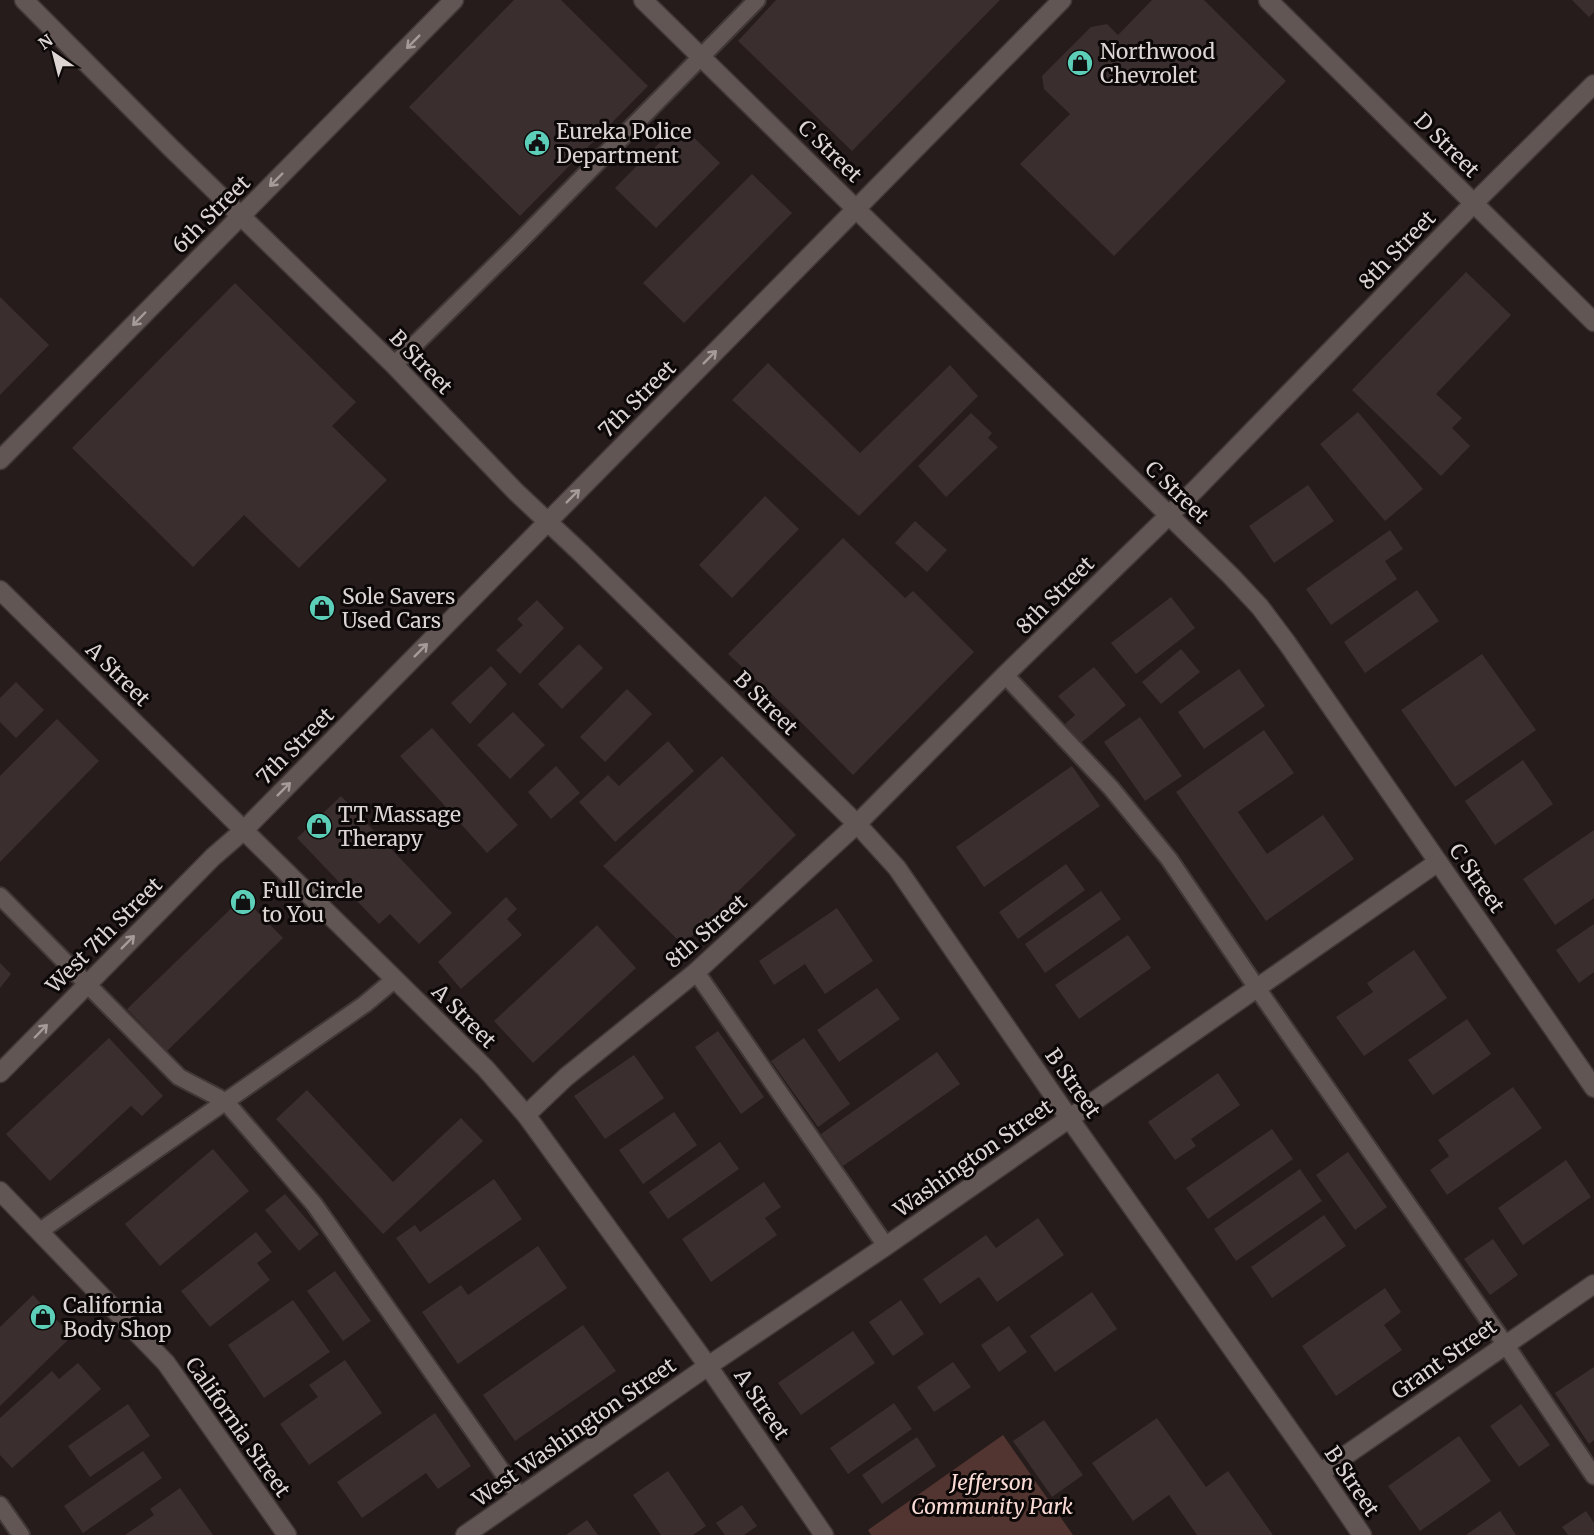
<svg xmlns="http://www.w3.org/2000/svg" width="1594" height="1535" viewBox="0 0 1594 1535" font-family="Merriweather,serif">
	<rect width="100%" height="100%" fill="#261c1b"/>
	<path fill="#523530" d="M1003 1435 1073 1535H871L868 1530Z"/>
	<g fill="#3a2f2e">
		<path d="M514 0H561L648 86 520 216 409 107Z"/>
		<path d="M776 0H1000L852 151 738 41Z"/>
		<path d="M1152 0H1204L1286 81 1114 256 1020 164 1070 114 1044 89 1042 76 1091 27 1107 24 1118 35Z"/>
		<path d="M1572 0H1594V12L1589 17Z"/>
		<path d="M679 123 720 163 656 228 615 188Z"/>
		<path d="M752 174 792 213 684 323 643 283Z"/>
		<path d="M1466 272 1511 315 1436 394 1462 418 1452 428 1470 446 1441 476 1352 390Z"/>
		<path d="M235 283 356 402 332 426 387 480 299 568 244 515 193 567 72 448Z"/>
		<path d="M0 297 49 345 0 395Z"/>
		<path d="M768 363 860 453 950 365 978 396 859 516 732 400Z"/>
		<path d="M1358 412 1423 489 1385 521 1320 444Z"/>
		<path d="M971 413 992 433 988 438 998 447 946 497 918 466Z"/>
		<path d="M1308 485 1334 521 1274 563 1249 526Z"/>
		<path d="M765 496 799 529 732 598 699 565Z"/>
		<path d="M915 521 947 550 927 572 895 543Z"/>
		<path d="M1390 530 1403 549 1385 561 1397 579 1331 625 1306 589Z"/>
		<path d="M843 538 905 598 913 591 974 652 853 775 794 715 728 654Z"/>
		<path d="M1417 590 1439 621 1365 673 1344 642Z"/>
		<path d="M1171 597 1195 628 1136 674 1111 643Z"/>
		<path d="M537 600 564 628 520 674 496 650 523 625 517 619Z"/>
		<path d="M579 644 603 668 562 709 538 684Z"/>
		<path d="M1181 649 1200 672 1161 704 1142 682Z"/>
		<path d="M1482 654 1536 730 1455 787 1401 710Z"/>
		<path d="M491 666 507 684 470 724 451 703Z"/>
		<path d="M1094 667 1126 705 1081 743 1065 724 1075 715 1058 696Z"/>
		<path d="M1239 669 1265 706 1204 749 1178 712Z"/>
		<path d="M16 682 44 710 16 738 0 722V698Z"/>
		<path d="M627 689 652 714 605 762 580 737Z"/>
		<path d="M513 712 545 745 510 779 477 745Z"/>
		<path d="M1140 717 1182 776 1145 801 1104 742Z"/>
		<path d="M57 719 99 761 0 862V776Z"/>
		<path d="M432 728 518 825 487 853 400 756Z"/>
		<path d="M1264 730 1294 773 1238 812 1267 854 1323 815 1354 859 1266 921 1176 792Z"/>
		<path d="M668 741 694 771 615 842 579 802 608 775 619 786Z"/>
		<path d="M722 756 796 835 683 945 603 866Z"/>
		<path d="M1523 760 1553 804 1495 845 1465 801Z"/>
		<path d="M556 766 580 793 551 819 528 792Z"/>
		<path d="M1072 766 1100 806 984 887 956 847Z"/>
		<path d="M341 796 452 913 419 944 390 914 379 924 297 838Z"/>
		<path d="M1594 830V898L1555 925 1523 879Z"/>
		<path d="M1066 864 1085 890 1018 939 999 912Z"/>
		<path d="M1101 891 1121 919 1045 973 1025 944Z"/>
		<path d="M243 897 283 938 167 1051 127 1009Z"/>
		<path d="M506 897 517 909 507 919 522 935 461 989 438 962Z"/>
		<path d="M837 908 873 961 825 994 805 964 774 985 759 961Z"/>
		<path d="M1594 924V972L1579 983 1556 950Z"/>
		<path d="M597 925 636 968 533 1063 494 1021Z"/>
		<path d="M1128 935 1151 968 1079 1019 1055 985Z"/>
		<path d="M1414 950 1447 998 1364 1056 1336 1017 1373 992 1367 983Z"/>
		<path d="M0 963 11 974 0 988Z"/>
		<path d="M877 988 900 1019 839 1062 817 1030Z"/>
		<path d="M1467 1019 1491 1054 1433 1095 1408 1060Z"/>
		<path d="M718 1031 764 1097 741 1114 695 1047Z"/>
		<path d="M109 1038 163 1096 142 1116 131 1106 50 1181 6 1134Z"/>
		<path d="M804 1038 850 1104 818 1127 771 1061Z"/>
		<path d="M937 1052 960 1084 843 1166 821 1134Z"/>
		<path d="M634 1055 664 1098 605 1139 574 1096Z"/>
		<path d="M1218 1073 1240 1105 1191 1139 1196 1146 1175 1160 1148 1122Z"/>
		<path d="M1513 1087 1542 1128 1447 1195 1430 1170 1449 1156 1438 1140Z"/>
		<path d="M307 1090 393 1182 461 1118 483 1141 383 1234 276 1119Z"/>
		<path d="M674 1112 697 1145 643 1184 619 1150Z"/>
		<path d="M1272 1129 1293 1159 1208 1219 1186 1188Z"/>
		<path d="M720 1142 739 1169 668 1219 649 1192Z"/>
		<path d="M213 1149 249 1191 160 1266 125 1224Z"/>
		<path d="M1348 1152 1387 1207 1355 1230 1316 1175Z"/>
		<path d="M1566 1160 1591 1197 1523 1245 1498 1208Z"/>
		<path d="M1300 1169 1322 1201 1236 1261 1214 1229Z"/>
		<path d="M494 1179 522 1219 429 1284 396 1238 415 1225 420 1232Z"/>
		<path d="M764 1182 781 1207 765 1218 777 1235 711 1282 682 1239Z"/>
		<path d="M285 1194 319 1234 299 1251 265 1210Z"/>
		<path d="M1324 1215 1346 1246 1272 1298 1251 1267Z"/>
		<path d="M1038 1218 1064 1255 997 1302 979 1277 940 1304 923 1279 986 1235 996 1248Z"/>
		<path d="M256 1232 272 1252 257 1263 270 1280 210 1327 181 1291Z"/>
		<path d="M1493 1239 1518 1275 1490 1295 1464 1259Z"/>
		<path d="M538 1246 567 1288 458 1364 422 1312 461 1285 468 1295Z"/>
		<path d="M335 1271 371 1321 343 1341 307 1291Z"/>
		<path d="M1385 1288 1401 1312 1384 1325 1402 1350 1336 1396 1302 1346Z"/>
		<path d="M1092 1292 1117 1329 1055 1372 1030 1336Z"/>
		<path d="M33 1295 72 1336 0 1406V1327Z"/>
		<path d="M293 1300 330 1352 264 1398 228 1345Z"/>
		<path d="M901 1300 924 1334 893 1356 869 1322Z"/>
		<path d="M583 1325 616 1371 515 1441 483 1395Z"/>
		<path d="M1009 1326 1027 1352 999 1372 981 1345Z"/>
		<path d="M853 1331 875 1363 801 1415 778 1383Z"/>
		<path d="M345 1360 382 1413 309 1465 280 1424 318 1397 309 1385Z"/>
		<path d="M953 1362 971 1387 934 1412 917 1387Z"/>
		<path d="M78 1363 101 1389 12 1468 0 1455V1418L52 1371 59 1379Z"/>
		<path d="M1594 1367V1440L1589 1444 1555 1393Z"/>
		<path d="M894 1403 912 1429 848 1474 830 1448Z"/>
		<path d="M128 1404 150 1436 90 1477 68 1446Z"/>
		<path d="M1521 1404 1550 1445 1519 1467 1490 1426Z"/>
		<path d="M435 1413 471 1466 438 1489 426 1473 362 1518 337 1482Z"/>
		<path d="M1157 1418 1206 1487 1228 1471 1273 1535H1197L1169 1495 1133 1521 1092 1463Z"/>
		<path d="M1044 1420 1083 1475 1052 1497 1013 1441Z"/>
		<path d="M1459 1436 1491 1481 1420 1531 1388 1486Z"/>
		<path d="M917 1437 936 1466 882 1504 862 1475Z"/>
		<path d="M143 1451 162 1478 83 1533 64 1506Z"/>
		<path d="M668 1471 706 1526 693 1535H661L633 1495Z"/>
		<path d="M180 1488 213 1535H125L154 1515 150 1509Z"/>
		<path d="M742 1505 757 1526 744 1535H725L716 1523Z"/>
		<path d="M1500 1511 1516 1535H1466Z"/>
		<path d="M1586 1511 1594 1523V1535H1568L1562 1527Z"/>
		<path d="M587 1520 598 1535H566Z"/>
	</g>
	<g fill="none" stroke-linecap="round" stroke-linejoin="round">
		<g stroke="#403837" stroke-width="20">
			<g id="service">
				<path d="M394 365 517 244 757 0"/>
				<path d="M1005 675 1111 788 1169 859 1257 988 1505 1344 1594 1476"/>
				<path d="M0 896 179 1077 225 1101 314 1204 520 1497"/>
				<path d="M696 972 886 1246"/>
				<path d="M40 1231 365 1004 395 979"/>
				<path d="M0 1505 21 1535"/>
			</g>
		</g>
		<g stroke="#403837" stroke-width="21">
			<g id="minor">
				<path d="M24 0 170 147 394 365 516 492 581 553 857 824 897 868 1069 1118 1320 1473 1362 1535"/>
				<path d="M1268 0 1594 322"/>
				<path d="M856 209 1231 576 1260 607 1287 643 1594 1088"/>
				<path d="M0 590 486 1069 526 1115 708 1366 824 1535"/>
				<path d="M526 1115 566 1077 696 972 857 824 1005 675 1197 488 1474 203 1594 84"/>
				<path d="M1320 1473 1594 1284"/>
				<path d="M465 1535 708 1366 886 1246 1438 862"/>
			</g>
		</g>
		<g stroke="#403837" stroke-width="21">
			<g id="tertiary">
				<path d="M643 0 856 209"/>
				<path d="M0 460 454 0"/>
				<path d="M0 1073 213 857 243 831 1062 0"/>
				<path d="M0 1191 166 1363 287 1535"/>
			</g>
		</g>
		<use href="#service" stroke="#625654" stroke-width="16"/>
		<use href="#minor" stroke="#625654" stroke-width="18"/>
		<use href="#tertiary" stroke="#625654" stroke-width="18"/>
	</g>
	<defs><path id="oneway-shaft" d="M-6 0H5M1.5-3L5.5 0L1.5 3" fill="none" stroke-width="1.6" stroke-linecap="round" stroke-linejoin="round" transform="scale(1.5)"/></defs>
	<g stroke="#a59c9a">
		<use href="#oneway-shaft" transform="translate(413 42) rotate(135)"/>
		<use href="#oneway-shaft" transform="translate(276 180) rotate(135)"/>
		<use href="#oneway-shaft" transform="translate(139 319) rotate(134)"/>
		<use href="#oneway-shaft" transform="translate(710 357) rotate(-45)"/>
		<use href="#oneway-shaft" transform="translate(573 496) rotate(-45)"/>
		<use href="#oneway-shaft" transform="translate(421 650) rotate(-45)"/>
		<use href="#oneway-shaft" transform="translate(284 789) rotate(-45)"/>
		<use href="#oneway-shaft" transform="translate(128 942) rotate(-45)"/>
		<use href="#oneway-shaft" transform="translate(41 1031) rotate(-46)"/>
	</g>
	<defs>
		<g id="shop-disc" transform="scale(1.35)"><circle r="9.5" fill="#5dceb8" stroke="#0c0807"/><path d="M-5-2.5h2.3a2.7 3.5 0 0 1 5.4 0H5L5.5 6h-11ZM-1.5-2.5h3a1.5 2.3 0 0 0-3 0Z" fill="#111"/></g>
		<g id="civic-disc" transform="scale(1.35)"><circle r="9.5" fill="#5dceb8" stroke="#0c0807"/><path d="M-.6-6.5H3V-4.5H.6V-3L4-1V1h2V6H-6V1h2V-1L-.6-3ZM-1.2 2.5V6h2.4V2.5Z" fill="#111"/></g>
	</defs>
	<g fill-rule="evenodd">
		<use href="#shop-disc" x="1080" y="63"/>
		<use href="#civic-disc" x="537" y="143"/>
		<use href="#shop-disc" x="322" y="608"/>
		<use href="#shop-disc" x="319" y="826"/>
		<use href="#shop-disc" x="243" y="902"/>
		<use href="#shop-disc" x="43" y="1317"/>
	</g>
	<g text-anchor="middle" dominant-baseline="central" stroke-width="6" stroke-linejoin="round" paint-order="stroke">
		<g font-size="21" fill="#dcd5d4" stroke="#0c0807" text-anchor="start">
			<text x="1100" y="51">Northwood<tspan x="1100" dy="24">Chevrolet</tspan></text>
			<text x="556" y="131">Eureka Police<tspan x="556" dy="24">Department</tspan></text>
			<text x="342" y="596">Sole Savers<tspan x="342" dy="24">Used Cars</tspan></text>
			<text x="338" y="814">TT Massage<tspan x="338" dy="24">Therapy</tspan></text>
			<text x="262" y="890">Full Circle<tspan x="262" dy="24">to You</tspan></text>
			<text x="63" y="1305">California<tspan x="63" dy="24">Body Shop</tspan></text>
		</g>
		<g font-size="21" fill="#dcd5d4" stroke="#0c0807">
			<text transform="translate(1447 145) rotate(45)">D Street</text>
			<text transform="translate(830 151) rotate(44)">C Street</text>
			<text transform="translate(211 214) rotate(-45)">6th Street</text>
			<text transform="translate(1397 250) rotate(-46)">8th Street</text>
			<text transform="translate(421 362) rotate(46)">B Street</text>
			<text transform="translate(637 399) rotate(-45)">7th Street</text>
			<text transform="translate(1177 492) rotate(44)">C Street</text>
			<text transform="translate(1055 595) rotate(-45)">8th Street</text>
			<text transform="translate(118 674) rotate(45)">A Street</text>
			<text transform="translate(766 703) rotate(45)">B Street</text>
			<text transform="translate(295 746) rotate(-45)">7th Street</text>
			<text transform="translate(1477 878) rotate(55)">C Street</text>
			<text transform="translate(706 931) rotate(-41)">8th Street</text>
			<text transform="translate(104 935) rotate(-45)">West 7th Street</text>
			<text transform="translate(464 1016) rotate(45)">A Street</text>
			<text transform="translate(1073 1083) rotate(55)">B Street</text>
			<text transform="translate(973 1158) rotate(-35)">Washington Street</text>
			<text transform="translate(1444 1359) rotate(-35)">Grant Street</text>
			<text transform="translate(762 1404) rotate(56)">A Street</text>
			<text transform="translate(238 1427) rotate(55)">California Street</text>
			<text transform="translate(574 1432) rotate(-35)">West Washington Street</text>
			<text transform="translate(1352 1481) rotate(56)">B Street</text>
		</g>
		<g font-size="21" font-style="italic" fill="#fadbd6" stroke="#0c0807">
			<text x="992" y="1482">Jefferson<tspan x="992" dy="24">Community Park</tspan></text>
		</g>
	</g>
	<g transform="translate(54 54) rotate(325)" stroke="#0c0807" stroke-width="4.5" paint-order="stroke">
	<path d="M0-4.5L10 22L0 15L-10 22Z" fill="#dcd5d4"/>
	<text y="-9" font-size="16" font-weight="bold" text-anchor="middle" fill="#dcd5d4">N</text>
	</g>
</svg>
